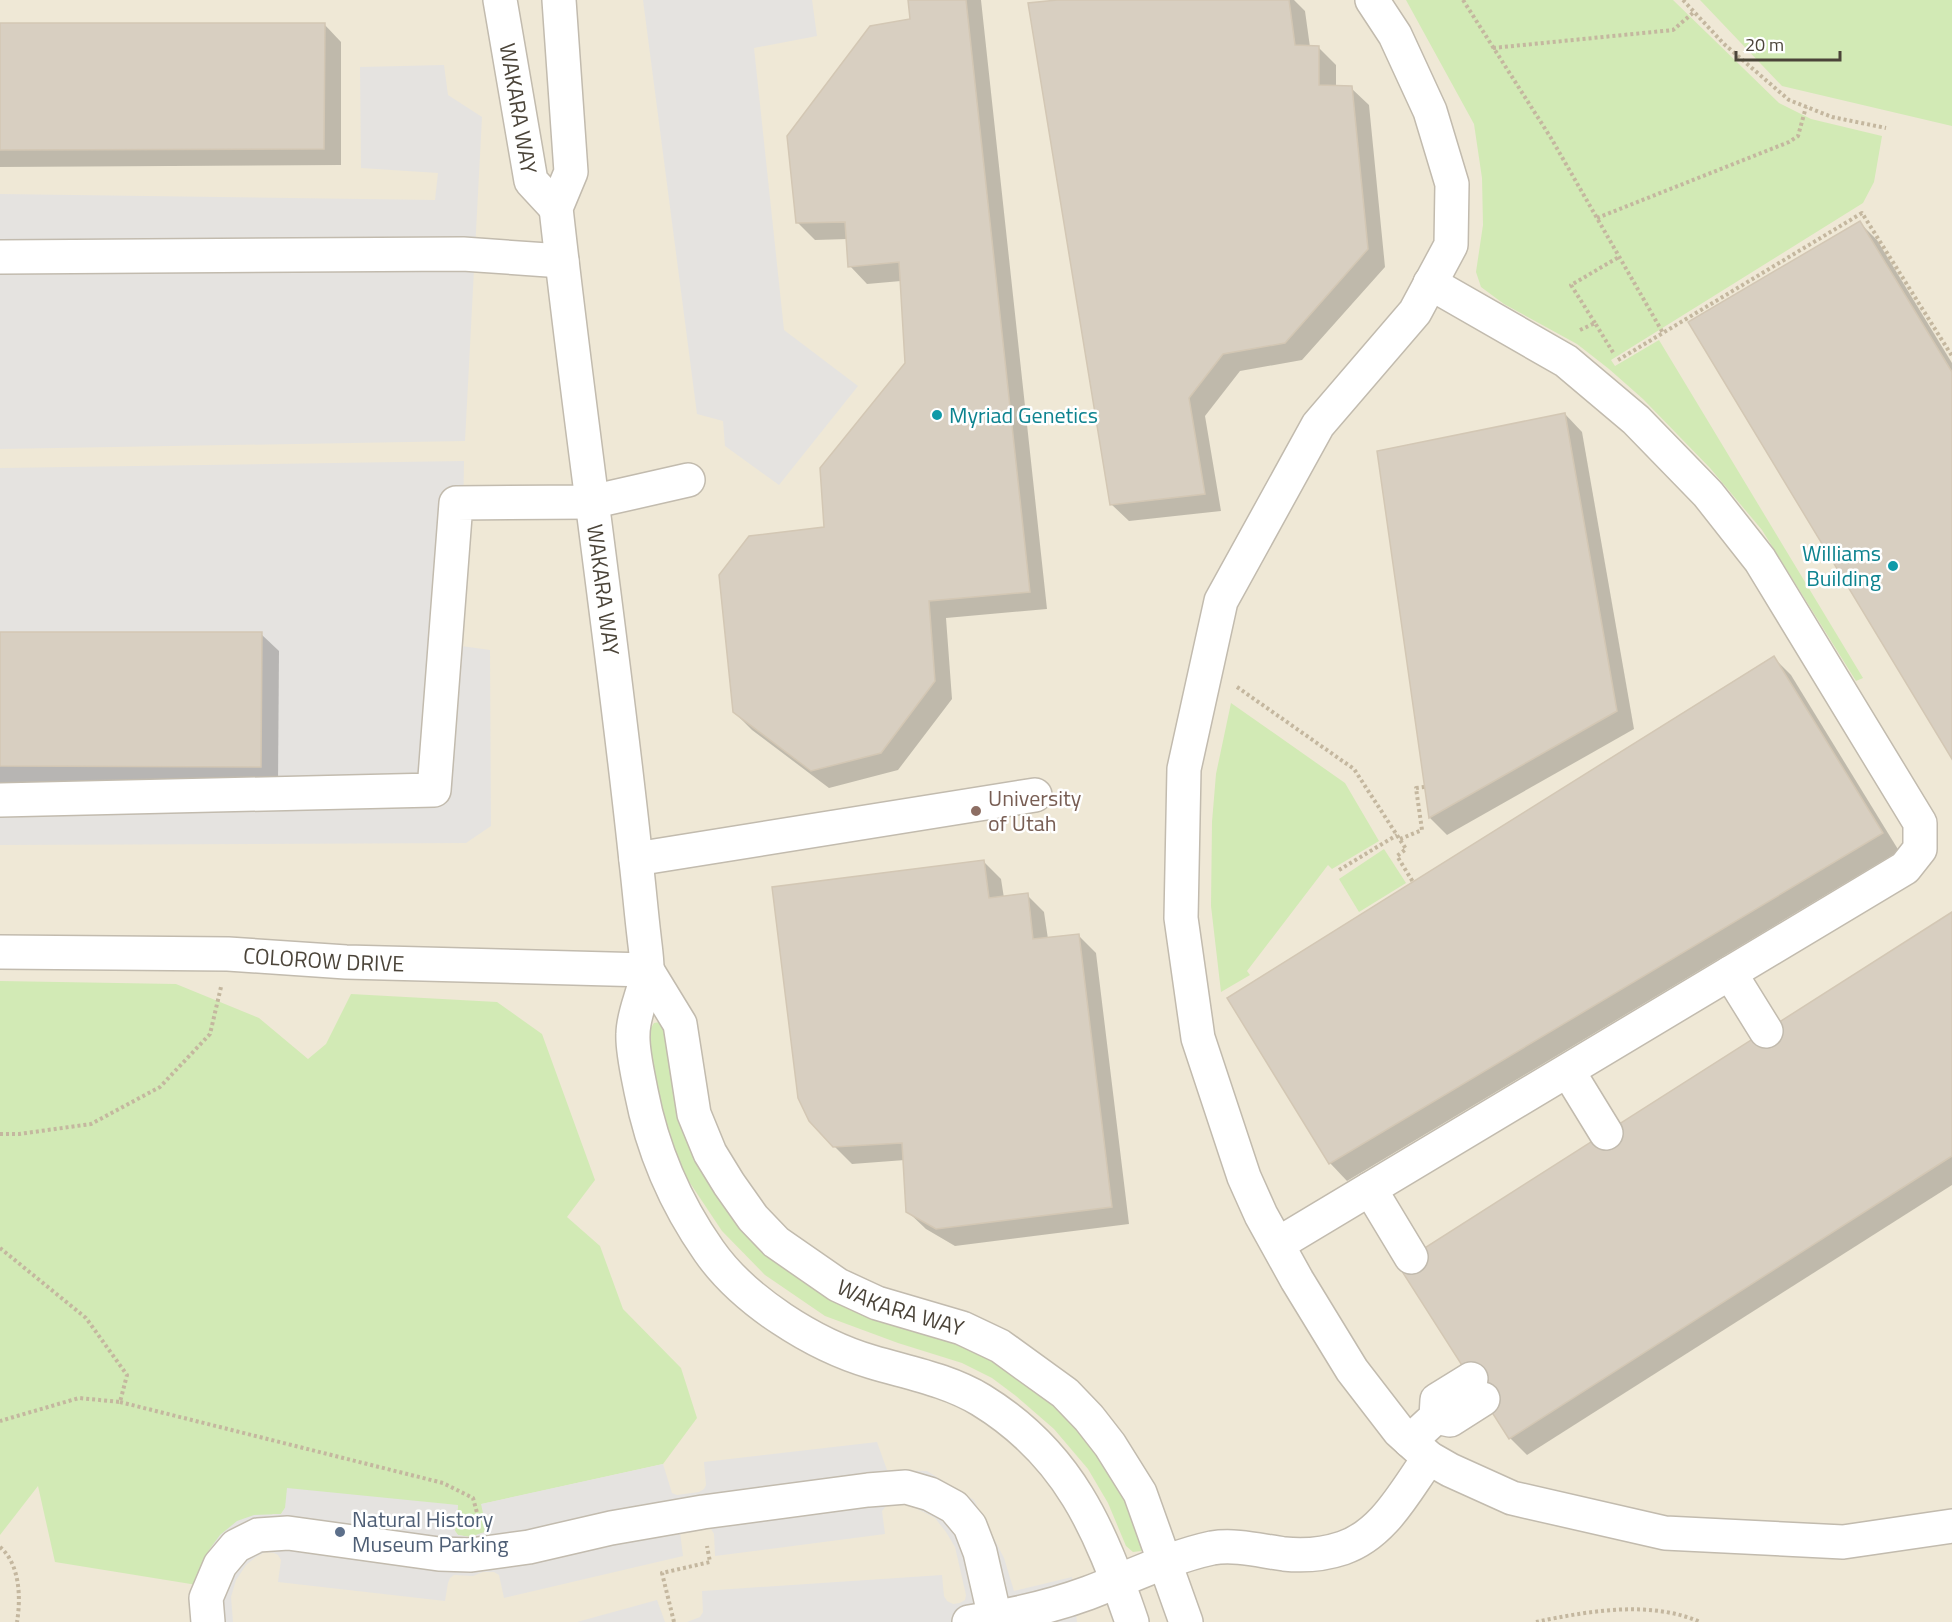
<svg xmlns="http://www.w3.org/2000/svg" width="1952" height="1622" viewBox="0 0 1952 1622" font-family="'Titillium Web',sans-serif">
	<rect width="100%" height="100%" fill="#f6f3ec"/>
	<rect fill="#efe8d6" x="0" y="0" width="1952" height="1622"/>
	<g fill="#d2eab5">
		<path d="M1406 0H1673L1779 103 1811 119 1882 136 1874 182 1863 203 1611 360 1615 366 1659 340 1863 678 1856 681 1762 530 1710 468 1643 399 1609 369 1577 344 1504 304 1481 287 1476 272 1483 225 1482 178 1474 124Z"/>
		<path d="M1700 0H1952V126L1782 86Z"/>
		<path d="M1231 703 1345 783 1379 841 1332 869 1328 865 1247 971 1250 975 1221 992 1211 906 1212 822 1216 774Z"/>
		<path d="M1384 849 1406 883 1359 912 1339 879Z"/>
		<path d="M0 981 176 984 259 1018 308 1059 326 1044 351 994 497 1002 542 1034 595 1180 567 1217 600 1246 623 1309 681 1368 697 1418 663 1464 482 1504 486 1527 485 1532 470 1537 458 1535 455 1531 458 1505 285 1508 281 1514H273L197 1585 55 1562 38 1486 0 1535Z"/>
		<path d="M660 1022 666 1025 746 1222 948 1334 1045 1390 1112 1468 1145 1547 1141 1551 1133 1552 1126 1546 1108 1503 1088 1469 1054 1429 1016 1396 992 1378 962 1363 898 1343 825 1316 765 1275 722 1231 678 1165 661 1116 647 1034 654 1023Z"/>
	</g>
	<g fill="#e5e3e0">
		<path d="M643 0H812L817 36 754 48 784 330 858 386 779 485 725 446 723 421 697 414Z"/>
		<path d="M444 65 448 95 482 117 465 441 0 449V194L435 200 438 173 361 168 360 67Z"/>
		<path d="M464 461 461 646 490 650 491 826 466 843 0 845V468Z"/>
		<path d="M877 1442 887 1470 927 1471 974 1500 1004 1558 1014 1591 1072 1577 1077 1622H687L700 1617 703 1612 702 1591 942 1575 944 1596 947 1601 953 1604 960 1603 965 1600 966 1595 955 1547 946 1532 935 1518 905 1503 894 1502 886 1506 882 1511 885 1534 715 1556 714 1534 711 1529 705 1526 680 1532 683 1556 504 1598 499 1575 494 1572H483L473 1576 454 1575 450 1578 448 1583 445 1601 278 1582 281 1560 278 1555 274 1553 265 1552 256 1557 246 1565 236 1580 231 1597 233 1622H193L203 1567 209 1550 220 1535 237 1521 254 1515 281 1514 285 1508 287 1488 458 1505 455 1531 458 1535 470 1537 485 1532 486 1527 481 1504 663 1464 672 1493 677 1495 699 1492 704 1489 706 1485 704 1462Z"/>
		<path d="M657 1600 665 1622H577Z"/>
	</g>
	<g fill="#0003">
		<path d="M909 0H981L1047 609 946 618 952 699 898 770 829 788 752 730 734 712 907 363 901 281 867 284 850 266 848 239 815 240 798 223 911 20Z"/>
		<path d="M1071 0H1294L1305 11 1310 47H1318L1336 65V87L1351 88 1369 105 1385 267 1302 360 1240 371 1205 416 1221 511 1129 521 1111 504Z"/>
		<path d="M324 24 341 42V165L0 167V25Z"/>
		<path d="M1859 222 1877 240 1952 363V757Z"/>
		<path d="M1565 414 1582 432 1634 729 1447 835 1430 818 1379 453Z"/>
		<path d="M0 633 261 634 279 651 278 784 0 783Z"/>
		<path d="M1773 657 1791 675 1899 851 1347 1181 1330 1163 1230 998Z"/>
		<path d="M984 862 1001 879 1004 898 1027 895 1044 912 1048 939 1078 935 1096 953 1129 1224 955 1246 926 1229 908 1212 905 1160 852 1164 834 1146Z"/>
		<path d="M1952 914V1185L1527 1455 1510 1438Z"/>
	</g>
	<g fill="#d8cfc1" stroke="#d3c7b4" stroke-width="1.5">
		<path d="M908 0H966L1030 592 929 601 935 681 881 753 811 771 733 712 719 575 749 536 824 527 820 468 905 363 899 262 848 267 845 222 796 223 787 136 870 26 910 19Z"/>
		<path d="M1057 0H1289L1295 45 1319 46V85L1352 86 1368 249 1285 343 1223 354 1189 398 1205 494 1110 505 1028 3Z"/>
		<path d="M0 23H325L324 149 0 150Z"/>
		<path d="M1860 221 1952 372V759L1688 322Z"/>
		<path d="M1565 413 1617 711 1429 818 1377 451Z"/>
		<path d="M0 632H262L261 767 0 766Z"/>
		<path d="M1774 656 1883 833 1329 1164 1227 998Z"/>
		<path d="M984 860 989 898 1028 893 1033 939 1079 934 1112 1207 936 1229 906 1212 902 1143 833 1147 809 1121 798 1098 772 887Z"/>
		<path d="M1952 912V1156L1509 1439 1398 1265Z"/>
	</g>
	<g fill="none" stroke-linecap="round" stroke-linejoin="round">
		<g stroke="#c2bbae" stroke-width="36">
			<g id="minor">
				<path id="s1" d="M500 0 531 181 556 208"/>
				<path id="s2" d="M559 0 571 172 556 208C580 426 613 643 636 861 639 886 641 911 644 936 645 946 647 958 647 969 646 991 633 1012 633 1034 632 1050 638 1075 641 1091 652 1148 676 1204 709 1251 744 1301 814 1345 872 1362 909 1373 948 1380 981 1400 1069 1454 1100 1529 1132 1622"/>
				<path d="M1372 0 1395 35 1430 111 1452 184 1451 245 1415 312 1318 425 1221 601 1184 769 1181 918 1198 1038 1244 1177 1261 1215 1297 1280 1352 1370 1399 1431 1429 1458 1450 1470 1512 1498 1665 1533 1843 1542 1952 1526"/>
				<path d="M0 257 463 254 562 261"/>
				<path d="M0 800 434 790 456 503 591 502 688 480"/>
				<path d="M636 859 1035 795"/>
				<path id="s3" d="M0 952 228 954 346 962 647 970"/>
				<path id="s4" d="M647 970 680 1024 694 1114 710 1153 729 1184 753 1218 776 1242 838 1285 877 1303 962 1328 1000 1346 1065 1393 1089 1418 1110 1445 1140 1493 1186 1622"/>
				<path d="M1730 973 1766 1031"/>
				<path d="M1568 1071 1606 1133"/>
				<path d="M1370 1189 1411 1257"/>
				<path d="M1278 1244 1905 868 1920 849V823L1760 560 1708 494 1636 420 1566 361 1430 283"/>
				<path d="M1436 1417 1450 1420 1483 1399"/>
				<path d="M1410 1441 1436 1417 1437 1400 1471 1379"/>
				<path d="M208 1622 206 1598 220 1565 236 1546 258 1535 288 1533 439 1554 471 1555 529 1547 611 1528 703 1512 868 1490 906 1487 930 1494 954 1507 970 1526 980 1552 995 1618"/>
				<path d="M969 1622C1009 1616 1050 1607 1088 1593 1128 1578 1170 1557 1212 1548 1236 1544 1261 1551 1284 1554 1303 1556 1325 1554 1343 1548 1384 1534 1405 1491 1429 1458"/>
			</g>
		</g>
		<g stroke="#c4b79f" stroke-width="4" stroke-dasharray="3 3" stroke-linecap="butt">
			<path d="M1463 0 1551 138 1663 333"/>
			<path d="M1683 0 1724 44 1789 100 1832 117 1886 128"/>
			<path d="M1493 48 1673 30 1694 12"/>
			<path d="M1597 218 1789 142 1798 136 1806 107"/>
			<path d="M1595 323 1571 285 1619 257"/>
			<path d="M1580 330 1595 323 1614 354"/>
			<path d="M1618 360 1862 213 1952 356"/>
			<path d="M1237 687 1354 769 1406 849 1397 856 1413 882"/>
			<path d="M1400 839 1422 830 1416 788 1424 787"/>
			<path d="M1339 870 1397 835"/>
			<path d="M0 1134H19L91 1124 160 1087 210 1034 221 987"/>
			<path d="M0 1248 86 1318 127 1375 120 1402 79 1398 0 1421"/>
			<path d="M120 1402 443 1483 473 1498 479 1520"/>
			<path d="M0 1547C20 1564 21 1598 17 1622"/>
			<path d="M674 1622 662 1573 710 1562 707 1546"/>
			<path d="M1536 1622C1588 1611 1650 1600 1700 1622"/>
		</g>
		<use href="#minor" stroke="#fff" stroke-width="33"/>
	</g>
	<g fill="#0f9aa8" stroke="#fff" stroke-width="2">
		<circle cx="937" cy="415" r="6"/>
		<circle cx="1893" cy="566" r="6"/>
	</g>
	<circle fill="#8d6e63" stroke="#fff" stroke-width="2" cx="976" cy="811" r="6"/>
	<circle fill="#5c6f8a" stroke="#fff" stroke-width="2" cx="340" cy="1532" r="6"/>
	<g text-anchor="middle" dominant-baseline="central" stroke-width="5" stroke-linejoin="round" paint-order="stroke">
		<g font-size="22" fill="#4b4439" stroke="#fff">
			<text stroke="none"><textPath href="#s1" startOffset="110">WAKARA WAY</textPath></text>
			<text stroke="none"><textPath href="#s2" startOffset="596">WAKARA WAY</textPath></text>
			<text stroke="none"><textPath href="#s3" startOffset="324">COLOROW DRIVE</textPath></text>
			<text stroke="none"><textPath href="#s4" startOffset="450">WAKARA WAY</textPath></text>
		</g>
		<g font-size="22" fill="#0d838f" stroke="#fff" text-anchor="start">
			<text x="949" y="415">Myriad Genetics</text>
			<text x="1881" y="553" text-anchor="end">Williams<tspan x="1881" dy="25">Building</tspan></text>
		</g>
		<g font-size="22" fill="#785e54" stroke="#fff" text-anchor="start">
			<text x="988" y="798">University<tspan x="988" dy="25">of Utah</tspan></text>
		</g>
		<g font-size="22" fill="#4e5e75" stroke="#fff" text-anchor="start">
			<text x="352" y="1519">Natural History<tspan x="352" dy="25">Museum Parking</tspan></text>
		</g>
	</g>
	<path d="M1736 51v9h104v-9" fill="none" stroke="#4b4439" stroke-width="3"/>
	<text x="1745" y="51" font-size="18" fill="#4b4439" stroke="#ffffff" stroke-width="4.5" paint-order="stroke">20 m</text>
</svg>
